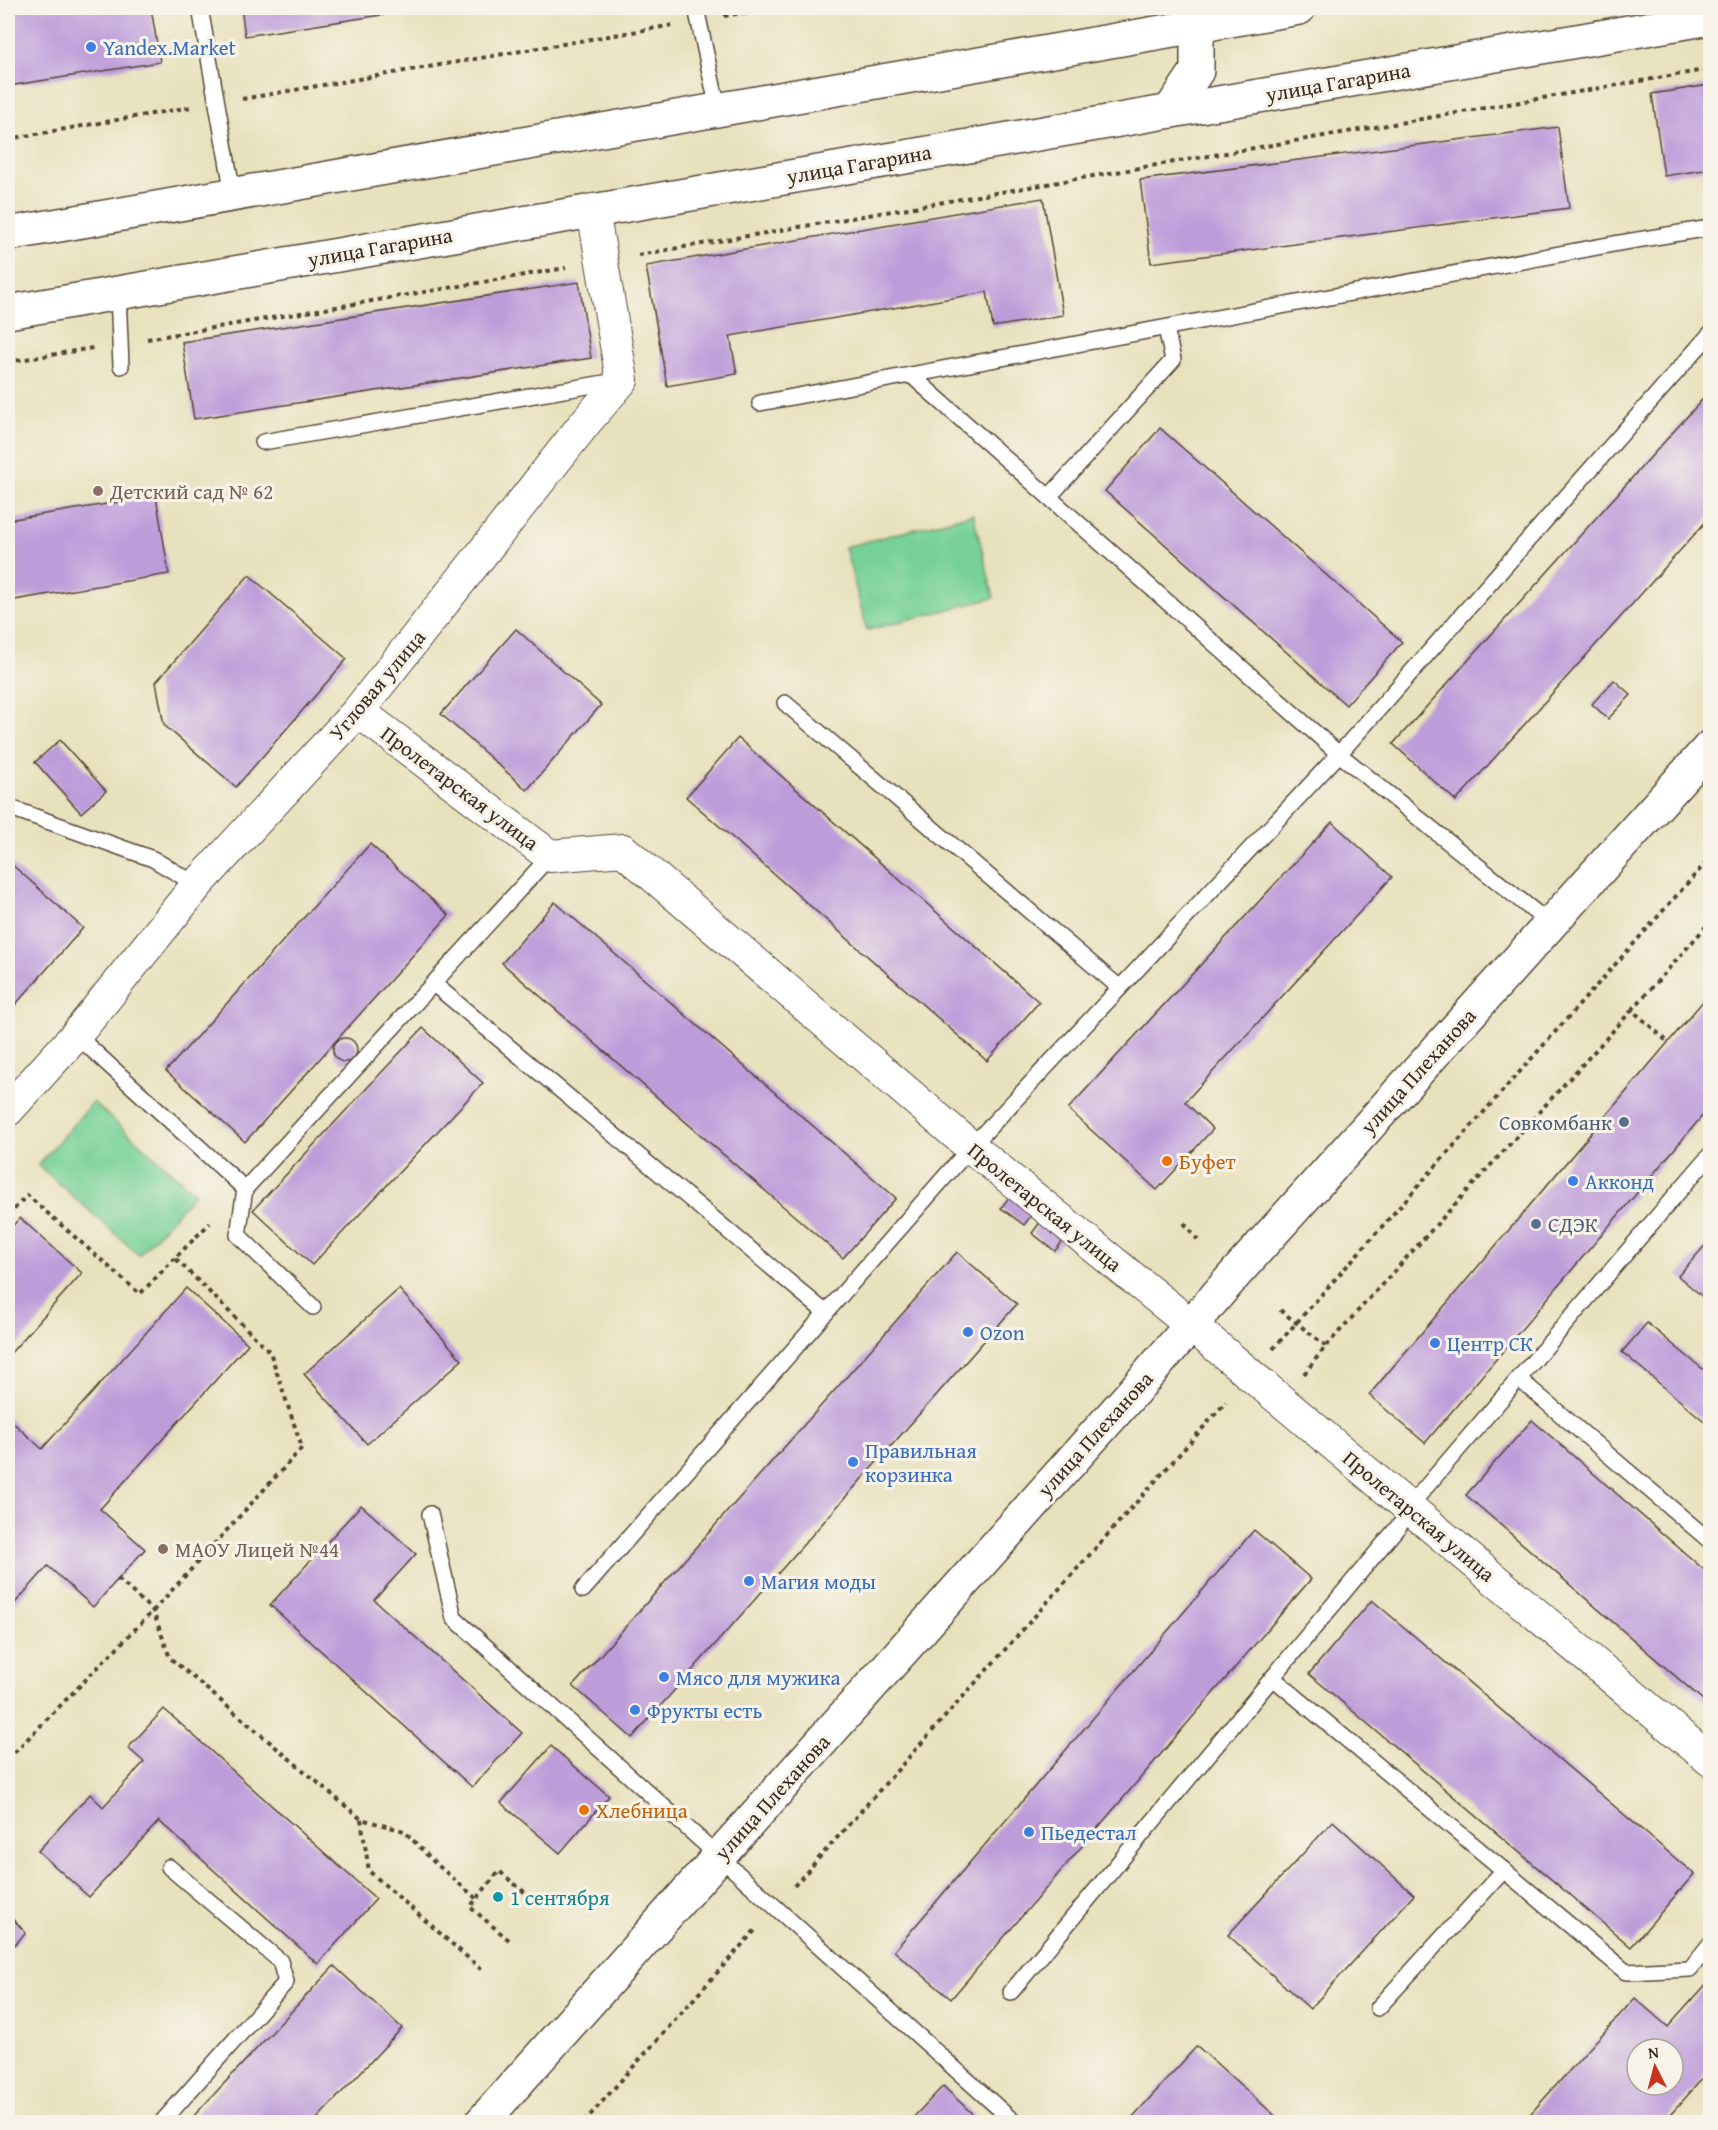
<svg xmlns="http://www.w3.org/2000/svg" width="1718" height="2130" viewBox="0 0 1718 2130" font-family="'Gentium Book Plus',serif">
	<rect width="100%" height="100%" fill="#f7f3e8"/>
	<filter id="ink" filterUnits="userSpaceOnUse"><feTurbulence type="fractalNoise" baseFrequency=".0167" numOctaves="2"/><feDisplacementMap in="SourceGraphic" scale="12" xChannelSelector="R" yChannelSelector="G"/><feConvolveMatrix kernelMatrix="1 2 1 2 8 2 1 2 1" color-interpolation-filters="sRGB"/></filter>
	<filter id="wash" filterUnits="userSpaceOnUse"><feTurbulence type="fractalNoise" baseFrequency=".008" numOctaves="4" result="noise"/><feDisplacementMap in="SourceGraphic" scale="24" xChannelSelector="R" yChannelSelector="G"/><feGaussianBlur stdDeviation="1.35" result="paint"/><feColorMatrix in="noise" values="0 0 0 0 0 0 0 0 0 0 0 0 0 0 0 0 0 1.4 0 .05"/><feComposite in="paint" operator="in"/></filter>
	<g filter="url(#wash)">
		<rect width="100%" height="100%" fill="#e8e1bd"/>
		<g fill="#77d197" stroke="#597e5a" stroke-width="1.5">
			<path d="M973 514 994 598 867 630 845 547Z"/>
			<path d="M93 1102 195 1193 139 1255 38 1165Z"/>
		</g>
		<g id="blocks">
			<g fill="#bd9cda" fill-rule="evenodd">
				<path d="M26 8H151L160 62 8 86V10Z"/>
				<path d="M241 8H420V9L245 36Z"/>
				<path d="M1710 85V169L1664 176 1652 94Z"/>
				<path d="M1558 127 1569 208 1151 263 1140 180Z"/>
				<path d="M1043 198 1063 315 993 327 987 292 730 336 737 374 667 386 646 266Z"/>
				<path d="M579 282 591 358 194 419 182 342Z"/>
				<path d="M1710 391V517L1456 801 1393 744Z"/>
				<path d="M1160 428 1402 642 1346 705 1105 491Z"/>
				<path d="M156 496 169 574 8 601V520Z"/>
				<path d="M249 575 347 659 236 787 164 725 156 682Z"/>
				<path d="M516 629 601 705 527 790 441 714Z"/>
				<path d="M1614 680 1631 695 1608 719 1592 704Z"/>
				<path d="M738 738 1039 1002 987 1061 686 797Z"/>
				<path d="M60 740 106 791 81 813 35 762Z"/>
				<path d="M1332 822 1392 877 1185 1102 1213 1129 1157 1190 1068 1109Z"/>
				<path d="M370 844 449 915 245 1142 166 1071Z"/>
				<path d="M8 861 83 928 8 1013Z"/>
				<path d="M555 902 896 1198 843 1258 502 963Z"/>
				<path d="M1710 993V1107L1425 1443 1369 1395Z"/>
				<path d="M423 1028 483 1083 312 1265 253 1210Z"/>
				<circle cx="345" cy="1050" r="12"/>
				<path d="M1010 1196 1033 1213 1024 1225 1001 1208Z"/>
				<path d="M20 1218 82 1273 8 1356V1231Z"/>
				<path d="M1041 1221 1065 1238 1055 1251 1032 1233Z"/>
				<path d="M1710 1240V1303L1678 1276Z"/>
				<path d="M957 1252 1017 1304 632 1738 573 1686Z"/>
				<path d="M186 1288 248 1344 100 1509 145 1549 93 1607 48 1566 8 1611V1418L42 1449Z"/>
				<path d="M399 1289 462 1360 367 1444 304 1374Z"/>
				<path d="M1647 1323 1710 1375V1426L1622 1352Z"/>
				<path d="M1532 1420 1710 1575V1706L1466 1495Z"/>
				<path d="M361 1505 416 1554 374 1600 522 1733 472 1787 270 1605Z"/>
				<path d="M1254 1530 1311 1579 951 1999 894 1951Z"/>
				<path d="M1372 1600 1694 1874 1631 1947 1309 1674Z"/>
				<path d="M164 1709 376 1899 318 1964 159 1821 89 1897 38 1851 90 1794 103 1807 144 1762 128 1748Z"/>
				<path d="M551 1746 609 1796 560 1853 501 1803Z"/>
				<path d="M1333 1821 1414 1895 1310 2009 1228 1935Z"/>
				<path d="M8 1914 26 1933 8 1951Z"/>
				<path d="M334 1966 402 2028 314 2122H188Z"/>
				<path d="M1710 1980V2070L1664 2122H1523L1635 1998 1668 2027ZM1637 2049H1673V2085H1637Z"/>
				<path d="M1197 2046 1282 2122 1129 2121Z"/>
				<path d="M943 2086 981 2122H909Z"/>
			</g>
		</g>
	</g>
	<g filter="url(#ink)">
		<use href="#blocks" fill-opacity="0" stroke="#554536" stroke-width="1.5"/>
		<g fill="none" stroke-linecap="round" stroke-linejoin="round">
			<g stroke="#554536" stroke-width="18">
				<g id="service">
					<path d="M200 8 233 194"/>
					<path d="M696 8 718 109"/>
					<path d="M118 292 121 366"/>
					<path d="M911 375 1339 754 1710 334"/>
					<path d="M760 403 1619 243 1710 228"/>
					<path d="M263 442 616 381"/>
					<path d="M1049 497 1173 360 1166 328"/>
					<path d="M785 703 1120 988"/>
					<path d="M8 807 153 859 197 885"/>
					<path d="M434 984 826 1313"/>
					<path d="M76 1035 245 1189 550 856"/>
					<path d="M245 1189 238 1235 313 1307"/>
					<path d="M1519 1379 1710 1541"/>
					<path d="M1408 1508 1710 1155"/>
					<path d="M430 1514 454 1618 1014 2122"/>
					<path d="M583 1590 971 1147 1339 754 1550 924"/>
					<path d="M1273 1678 1626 1972 1690 1969 1710 1944"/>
					<path d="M1011 1992 1412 1510"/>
					<path d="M1378 2008 1504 1870"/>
					<path d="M162 2122 286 1982 280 1961 169 1867"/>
				</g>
			</g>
			<g stroke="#554536" stroke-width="34">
				<g id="minor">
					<path d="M358 711 550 856 623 850 971 1147 1191 1325 1710 1760"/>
					<path d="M8 1110 76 1035 197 885 358 711 585 423 622 380 593 210"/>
				</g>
			</g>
			<g stroke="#554536" stroke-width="36">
				<path id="secondary" d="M482 2122 1134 1391 1237 1272 1710 747"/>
			</g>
			<g stroke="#554536" stroke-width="36">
				<g id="primary">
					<path d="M1170 111 1197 71V25"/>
					<path d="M8 234 1299 8"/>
					<path d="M8 312 1710 18"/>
				</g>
			</g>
			<g stroke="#554536" stroke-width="4" stroke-dasharray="4.5 4.5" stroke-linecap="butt">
				<path d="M724 16 774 8"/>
				<path d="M242 99 673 25"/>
				<path d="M8 139 191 107"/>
				<path d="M638 255 1710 69"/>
				<path d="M147 339 566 268"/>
				<path d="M8 362 93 348"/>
				<path d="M1632 1010 1710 922"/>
				<path d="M8 1216 27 1195 140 1294 175 1258"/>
				<path d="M1184 1223 1198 1240"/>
				<path d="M1280 1310 1326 1346"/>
				<path d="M1273 1349 1710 858"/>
				<path d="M1304 1374 1326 1346 1632 1010 1668 1042"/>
				<path d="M118 1579 153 1611 170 1658 361 1819 404 1831 434 1862 477 1899"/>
				<path d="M8 1759 153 1611 302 1448 270 1352 175 1258 210 1223"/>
				<path d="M361 1819 369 1871 483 1971"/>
				<path d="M794 1886 1226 1402"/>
				<path d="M509 1940 470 1907 499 1871 540 1905"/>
				<path d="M584 2122 757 1928"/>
			</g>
			<use href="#service" stroke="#fff" stroke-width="15"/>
			<use href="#minor" stroke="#fff" stroke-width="32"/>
			<use href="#secondary" stroke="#fff" stroke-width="33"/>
			<use href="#primary" stroke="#fff" stroke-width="33"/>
		</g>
	</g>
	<g fill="#3f7fe0" stroke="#f7f3e8" stroke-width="2">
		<circle cx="91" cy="47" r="6"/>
		<circle cx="1573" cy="1181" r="6"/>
		<circle cx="968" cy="1332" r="6"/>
		<circle cx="1435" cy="1343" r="6"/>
		<circle cx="853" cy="1462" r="6"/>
		<circle cx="749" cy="1581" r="6"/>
		<circle cx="664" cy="1677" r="6"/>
		<circle cx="635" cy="1710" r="6"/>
		<circle cx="1029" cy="1832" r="6"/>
	</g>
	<g fill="#8d6e63" stroke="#f7f3e8" stroke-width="2">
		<circle cx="98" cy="491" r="6"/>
		<circle cx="163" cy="1549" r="6"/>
	</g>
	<g fill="#5c6f8a" stroke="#f7f3e8" stroke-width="2">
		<circle cx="1624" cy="1122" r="6"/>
		<circle cx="1536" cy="1224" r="6"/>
	</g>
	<g fill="#e8710a" stroke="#f7f3e8" stroke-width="2">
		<circle cx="1167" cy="1161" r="6"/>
		<circle cx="584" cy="1810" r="6"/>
	</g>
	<circle fill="#0f9aa8" stroke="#f7f3e8" stroke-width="2" cx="498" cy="1897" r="6"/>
	<g text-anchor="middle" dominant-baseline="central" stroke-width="6" stroke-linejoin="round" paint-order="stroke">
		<g font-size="21" fill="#366cbe" stroke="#f7f3e8" text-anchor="start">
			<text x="103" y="47">Yandex.Market</text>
			<text x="1585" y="1181">Акконд</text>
			<text x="980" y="1332">Ozon</text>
			<text x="1447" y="1343">Центр СК</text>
			<text x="865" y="1450">Правильная<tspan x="865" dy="24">корзинка</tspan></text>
			<text x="761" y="1581">Магия моды</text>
			<text x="676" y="1677">Мясо для мужика</text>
			<text x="647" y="1710">Фрукты есть</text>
			<text x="1041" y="1832">Пьедестал</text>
		</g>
		<g font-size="21" fill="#3b2a1e" stroke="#f7f3e8">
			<text transform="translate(1338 82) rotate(-10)">улица Гагарина</text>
			<text transform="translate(859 164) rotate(-10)">улица Гагарина</text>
			<text transform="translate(380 247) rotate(-10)">улица Гагарина</text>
			<text transform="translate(377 685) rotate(-50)">Угловая улица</text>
			<text transform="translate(460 788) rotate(37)">Пролетарская улица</text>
			<text transform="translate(1418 1071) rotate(-48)">улица Плеханова</text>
			<text transform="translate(1045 1207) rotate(39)">Пролетарская улица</text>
			<text transform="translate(1095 1434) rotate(-48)">улица Плеханова</text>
			<text transform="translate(1419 1516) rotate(40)">Пролетарская улица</text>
			<text transform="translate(772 1797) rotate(-48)">улица Плеханова</text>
		</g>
		<g font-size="21" fill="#785e54" stroke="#f7f3e8" text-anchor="start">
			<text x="110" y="491">Детский сад № 62</text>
			<text x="175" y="1549">МАОУ Лицей №44</text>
		</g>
		<g font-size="21" fill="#4e5e75" stroke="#f7f3e8" text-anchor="end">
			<text x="1612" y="1122">Совкомбанк</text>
			<text x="1548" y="1224" text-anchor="start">СДЭК</text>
		</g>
		<g font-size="21" fill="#c56008" stroke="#f7f3e8" text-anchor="start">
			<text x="1179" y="1161">Буфет</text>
			<text x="596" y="1810">Хлебница</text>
		</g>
		<g font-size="21" fill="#0d838f" stroke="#f7f3e8" text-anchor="start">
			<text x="510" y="1897">1 сентября</text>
		</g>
	</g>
	<rect width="1718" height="2130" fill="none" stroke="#f7f3e8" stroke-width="30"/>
	<g transform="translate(1655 2067) rotate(354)"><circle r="28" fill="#f7f3e8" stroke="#aca397" stroke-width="1.5"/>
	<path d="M0-4.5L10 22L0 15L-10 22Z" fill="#c8321e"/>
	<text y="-9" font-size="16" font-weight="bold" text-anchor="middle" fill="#3b2a1e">N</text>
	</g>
</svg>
